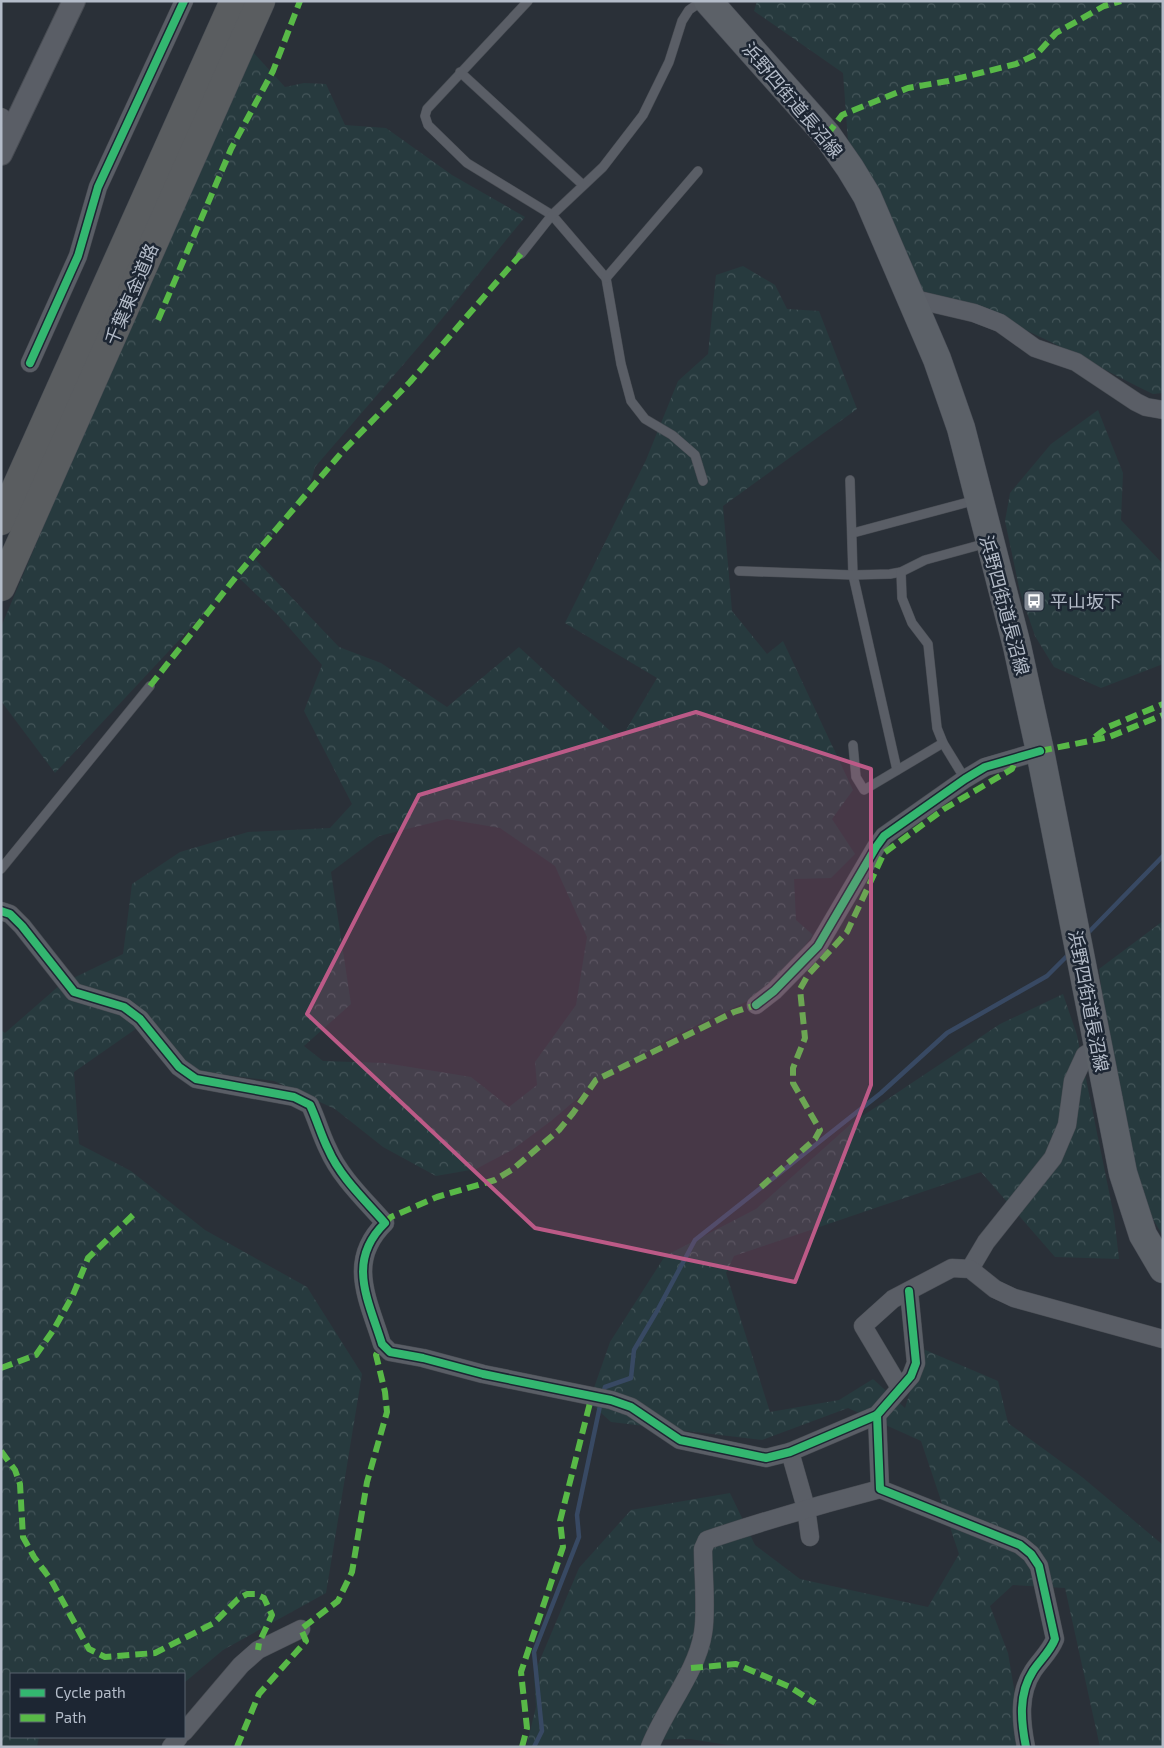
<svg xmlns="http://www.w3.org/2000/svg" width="1164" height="1748" viewBox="0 0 1164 1748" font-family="'Exo 2','Noto Sans JP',sans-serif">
	<defs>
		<pattern id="forest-crowns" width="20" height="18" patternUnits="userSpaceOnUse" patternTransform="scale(1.25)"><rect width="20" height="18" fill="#273a3e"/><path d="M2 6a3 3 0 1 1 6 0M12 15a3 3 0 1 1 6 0" fill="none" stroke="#445559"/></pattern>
	</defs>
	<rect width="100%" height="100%" fill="#2a3038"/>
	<g fill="url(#forest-crowns)" fill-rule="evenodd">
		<path d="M757 1H1163V393L1153 394C1077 357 1000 310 917 290L849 155 843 73 754 11Z"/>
		<path d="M252 51 285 87 304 83 326 84 345 125 386 128 452 175 525 217 427 337 315 467 308 493 253 557 339 647 381 663 447 707 519 647 620 740 657 678 565 623 646 460 678 381 708 354 716 275 743 266 775 285 787 309 819 311 857 409 723 506 732 611 767 654 783 641 853 790 832 819 855 854 831 878 794 879 796 920 813 935 771 990 672 1037 600 1079 551 1121 512 1150 476 1169 436 1176 383 1147 335 1109 274 1081 201 1072 161 1049 140 1026 74 1072 79 1144 131 1171 205 1230 307 1287 362 1374 326 1593 223 1650 184 1683V1674H11V1737H39L37 1747H1V1030L5 1033 61 984 123 954 132 884 180 852 248 832 330 828 352 804 304 711 322 665 278 615 238 577 55 773 1 701V627L69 466ZM447 819 500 828 555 866 587 937 576 1005 535 1062 537 1085 509 1107 471 1077 385 1063 323 1061 304 1046 351 1004 331 872 379 836Z"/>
		<path d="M1098 410 1123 473 1121 520 1163 564V664L1101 688 1054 667 1035 636 1020 592 1005 521 1010 493 1051 444Z"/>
		<path d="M1163 921V1236L1132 1184 1117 1126 1099 969Z"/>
		<path d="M1063 994 1077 1035 1114 1216 1119 1259 1055 1257 981 1172 734 1256 726 1273 770 1412 839 1400 873 1379 905 1408 923 1349 998 1381 1008 1423 1082 1477 1163 1545V1747H1100L1065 1588 1013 1585 990 1606 1008 1653 1024 1747H740L690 1739 647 1740 643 1747H526L536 1707 534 1674 579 1568 631 1510 730 1493 755 1545 800 1579 928 1607 959 1554 921 1441 848 1408 762 1440 611 1422 589 1402 610 1342 665 1256 756 1209 852 1123 1000 1024Z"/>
	</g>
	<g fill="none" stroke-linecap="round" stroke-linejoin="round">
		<g stroke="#384963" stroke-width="4.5">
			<path d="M1085 936 1163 856"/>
			<path d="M603 1393 605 1387 631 1378 634 1350 657 1311 695 1240 881 1093 947 1033 1047 976 1070 953"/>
			<path d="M534 1747 542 1731 534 1652 579 1537 577 1515 601 1401"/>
		</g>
		<g stroke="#484c53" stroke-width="10">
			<g id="service">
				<path d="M528 1 427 109 425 116 428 125 467 163 552 215 606 278 621 364 631 401 645 419 672 435 695 455 703 481"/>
				<path d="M460 72 583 185"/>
				<path d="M521 254 552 215 603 167 643 115 669 62 682 21 689 10 702 1"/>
				<path d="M606 278 698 171"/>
				<path d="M850 480 853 575 897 770"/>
				<path d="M853 533 976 500"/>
				<path d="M739 571 853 575 890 574 901 572 925 560 987 543"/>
				<path d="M901 572 902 598 912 623 928 644 937 728 943 743 965 779"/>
				<path d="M853 745 856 777 864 790 943 743"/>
				<path d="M1 869 150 686"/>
			</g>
		</g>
		<g stroke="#484c53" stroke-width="19">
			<g id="minor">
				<path d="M1 117 15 127"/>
				<path d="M910 298 974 313 1000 323 1035 348 1076 362 1136 402 1146 407 1163 410"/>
				<path d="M30 363 78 256 98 187 184 1"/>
				<path d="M1 911 10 914 22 926 74 992 124 1007 140 1019 179 1067 196 1079 294 1097 310 1105C317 1120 321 1135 328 1149 340 1177 365 1200 385 1223 346 1261 368 1299 382 1344L390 1352 423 1358 483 1374 611 1400 631 1407 680 1440 766 1458 790 1452 877 1415 911 1376 916 1363 909 1291"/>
				<path d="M756 1005 774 991 818 946 876 847 884 836 965 779 985 767 1040 751"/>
				<path d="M970 1269 986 1242 1053 1158 1067 1125 1073 1081 1085 1055 1099 1046"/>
				<path d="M900 1388 863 1326 893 1299 952 1268 970 1269 995 1289 1014 1298 1163 1339"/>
				<path d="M877 1415 880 1489 1020 1545 1031 1554 1039 1566 1055 1639C1050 1652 1040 1660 1033 1671 1018 1694 1021 1722 1026 1747"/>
				<path d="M790 1452 806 1508 810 1537"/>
				<path d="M184 1732 241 1665 258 1650 301 1629"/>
				<path d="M171 1747 179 1737"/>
				<path d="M650 1747C664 1710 697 1672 703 1633 707 1611 703 1572 703 1549L707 1540C764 1521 822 1504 880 1489"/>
			</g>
		</g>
		<g stroke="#484c53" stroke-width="24">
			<path id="tertiary" d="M1 154 74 1"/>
		</g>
		<g stroke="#484c55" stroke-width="29">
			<path id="primary" d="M708 1 827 135 850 168 867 196 937 359 961 428 1017 646 1040 751 1123 1173 1143 1235 1163 1269"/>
		</g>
		<g stroke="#474c53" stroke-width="29">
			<g id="motorway">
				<path d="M1 521 234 1"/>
				<path d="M1 587 261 1"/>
			</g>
		</g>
		<use href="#service" stroke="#5a5e66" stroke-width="9"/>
		<use href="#minor" stroke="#5a5e66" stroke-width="18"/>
		<use href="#tertiary" stroke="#5a5e66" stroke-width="22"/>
		<use href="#primary" stroke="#5c6168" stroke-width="28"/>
		<use href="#motorway" stroke="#5a5d60" stroke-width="28"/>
		<g stroke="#58b947" stroke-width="6" stroke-dasharray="12 6" stroke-linecap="butt">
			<path d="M827 135 842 115 908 88 948 81 1016 64 1037 54 1056 33 1104 6 1121 1"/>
			<path d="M158 320 231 149 273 71 300 1"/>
			<path d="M150 686 239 573 343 451 410 382 521 254"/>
			<path d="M1095 737 1108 727 1163 704"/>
			<path d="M1040 751 1109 737 1163 715"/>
			<path d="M761 1187 815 1139 820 1130 793 1083V1068L805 1038 800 989 808 975 847 932 884 853 944 809 1012 769 1017 756"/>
			<path d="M385 1223 391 1217 437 1197 495 1180 513 1169 559 1130 573 1113 596 1080 734 1012 756 1005"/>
			<path d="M1 1368 36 1355 54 1329 73 1295 88 1258 134 1214"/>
			<path d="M1 1451 15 1470 20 1484 23 1537 34 1557 51 1580 89 1649 105 1657 155 1653 214 1623 238 1599 247 1594H255L264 1598 272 1615 259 1643 258 1650"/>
			<path d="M691 1668 736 1664 790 1687 815 1703"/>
			<path d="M237 1747 259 1694 306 1641 301 1629 338 1601 352 1572 367 1482 387 1412 385 1392 376 1355 382 1344"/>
			<path d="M522 1747 527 1728 521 1672 563 1547 560 1521 592 1395"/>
		</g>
		<g stroke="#1d2633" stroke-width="11">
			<g id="cycleway">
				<path d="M30 363 78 256 98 187 184 1"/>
				<path d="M1 911 10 914 22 926 74 992 124 1007 140 1019 179 1067 196 1079 294 1097 310 1105C317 1120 321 1135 328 1149 340 1177 365 1200 385 1223 346 1261 368 1299 382 1344L390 1352 423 1358 483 1374 611 1400 631 1407 680 1440 766 1458 790 1452 877 1415 911 1376 916 1363 909 1291"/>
				<path d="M756 1005 774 991 818 946 876 847 884 836 965 779 985 767 1040 751"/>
				<path d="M877 1415 880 1489 1020 1545 1031 1554 1039 1566 1055 1639C1050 1652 1040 1660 1033 1671 1018 1694 1021 1722 1026 1747"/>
			</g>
		</g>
		<use href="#cycleway" stroke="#33b770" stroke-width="8"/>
	</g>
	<path fill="#bc5a87" fill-opacity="0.2" stroke="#bc5a87" stroke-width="4" stroke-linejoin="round" d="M696 712 871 769V1085L795 1282 535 1228 307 1014 419 795Z"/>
	<defs>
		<g id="bus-square" transform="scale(1.125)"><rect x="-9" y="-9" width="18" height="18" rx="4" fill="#848b96" stroke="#1d2633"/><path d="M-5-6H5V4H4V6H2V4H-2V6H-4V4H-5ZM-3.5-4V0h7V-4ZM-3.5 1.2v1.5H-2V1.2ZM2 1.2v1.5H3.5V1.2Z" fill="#fff"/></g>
	</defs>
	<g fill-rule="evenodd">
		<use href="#bus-square" x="1034" y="601"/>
	</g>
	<g text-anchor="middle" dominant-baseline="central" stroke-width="5" stroke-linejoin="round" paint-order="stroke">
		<g font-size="18" fill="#b4bcc9" stroke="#1d2633">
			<text transform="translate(793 100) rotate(50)">浜野四街道長沼線</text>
			<text transform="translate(131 294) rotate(-67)">千葉東金道路</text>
			<text transform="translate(1005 605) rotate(75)">浜野四街道長沼線</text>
			<text transform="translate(1089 1001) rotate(79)">浜野四街道長沼線</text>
		</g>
		<g font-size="18" fill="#b4bcc9" stroke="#1d2633" text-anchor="start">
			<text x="1050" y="601">平山坂下</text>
		</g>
	</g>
	<rect width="1164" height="1748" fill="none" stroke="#b4bcc9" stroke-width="5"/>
	<rect x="10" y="1673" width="175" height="65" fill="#1d2633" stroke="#59626f"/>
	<rect x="20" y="1689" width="25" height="8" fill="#33b770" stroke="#59626f"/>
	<text x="55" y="1698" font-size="15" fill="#b4bcc9">Cycle path</text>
	<rect x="20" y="1714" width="25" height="8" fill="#58b947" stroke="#59626f"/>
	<text x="55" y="1723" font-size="15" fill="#b4bcc9">Path</text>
</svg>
